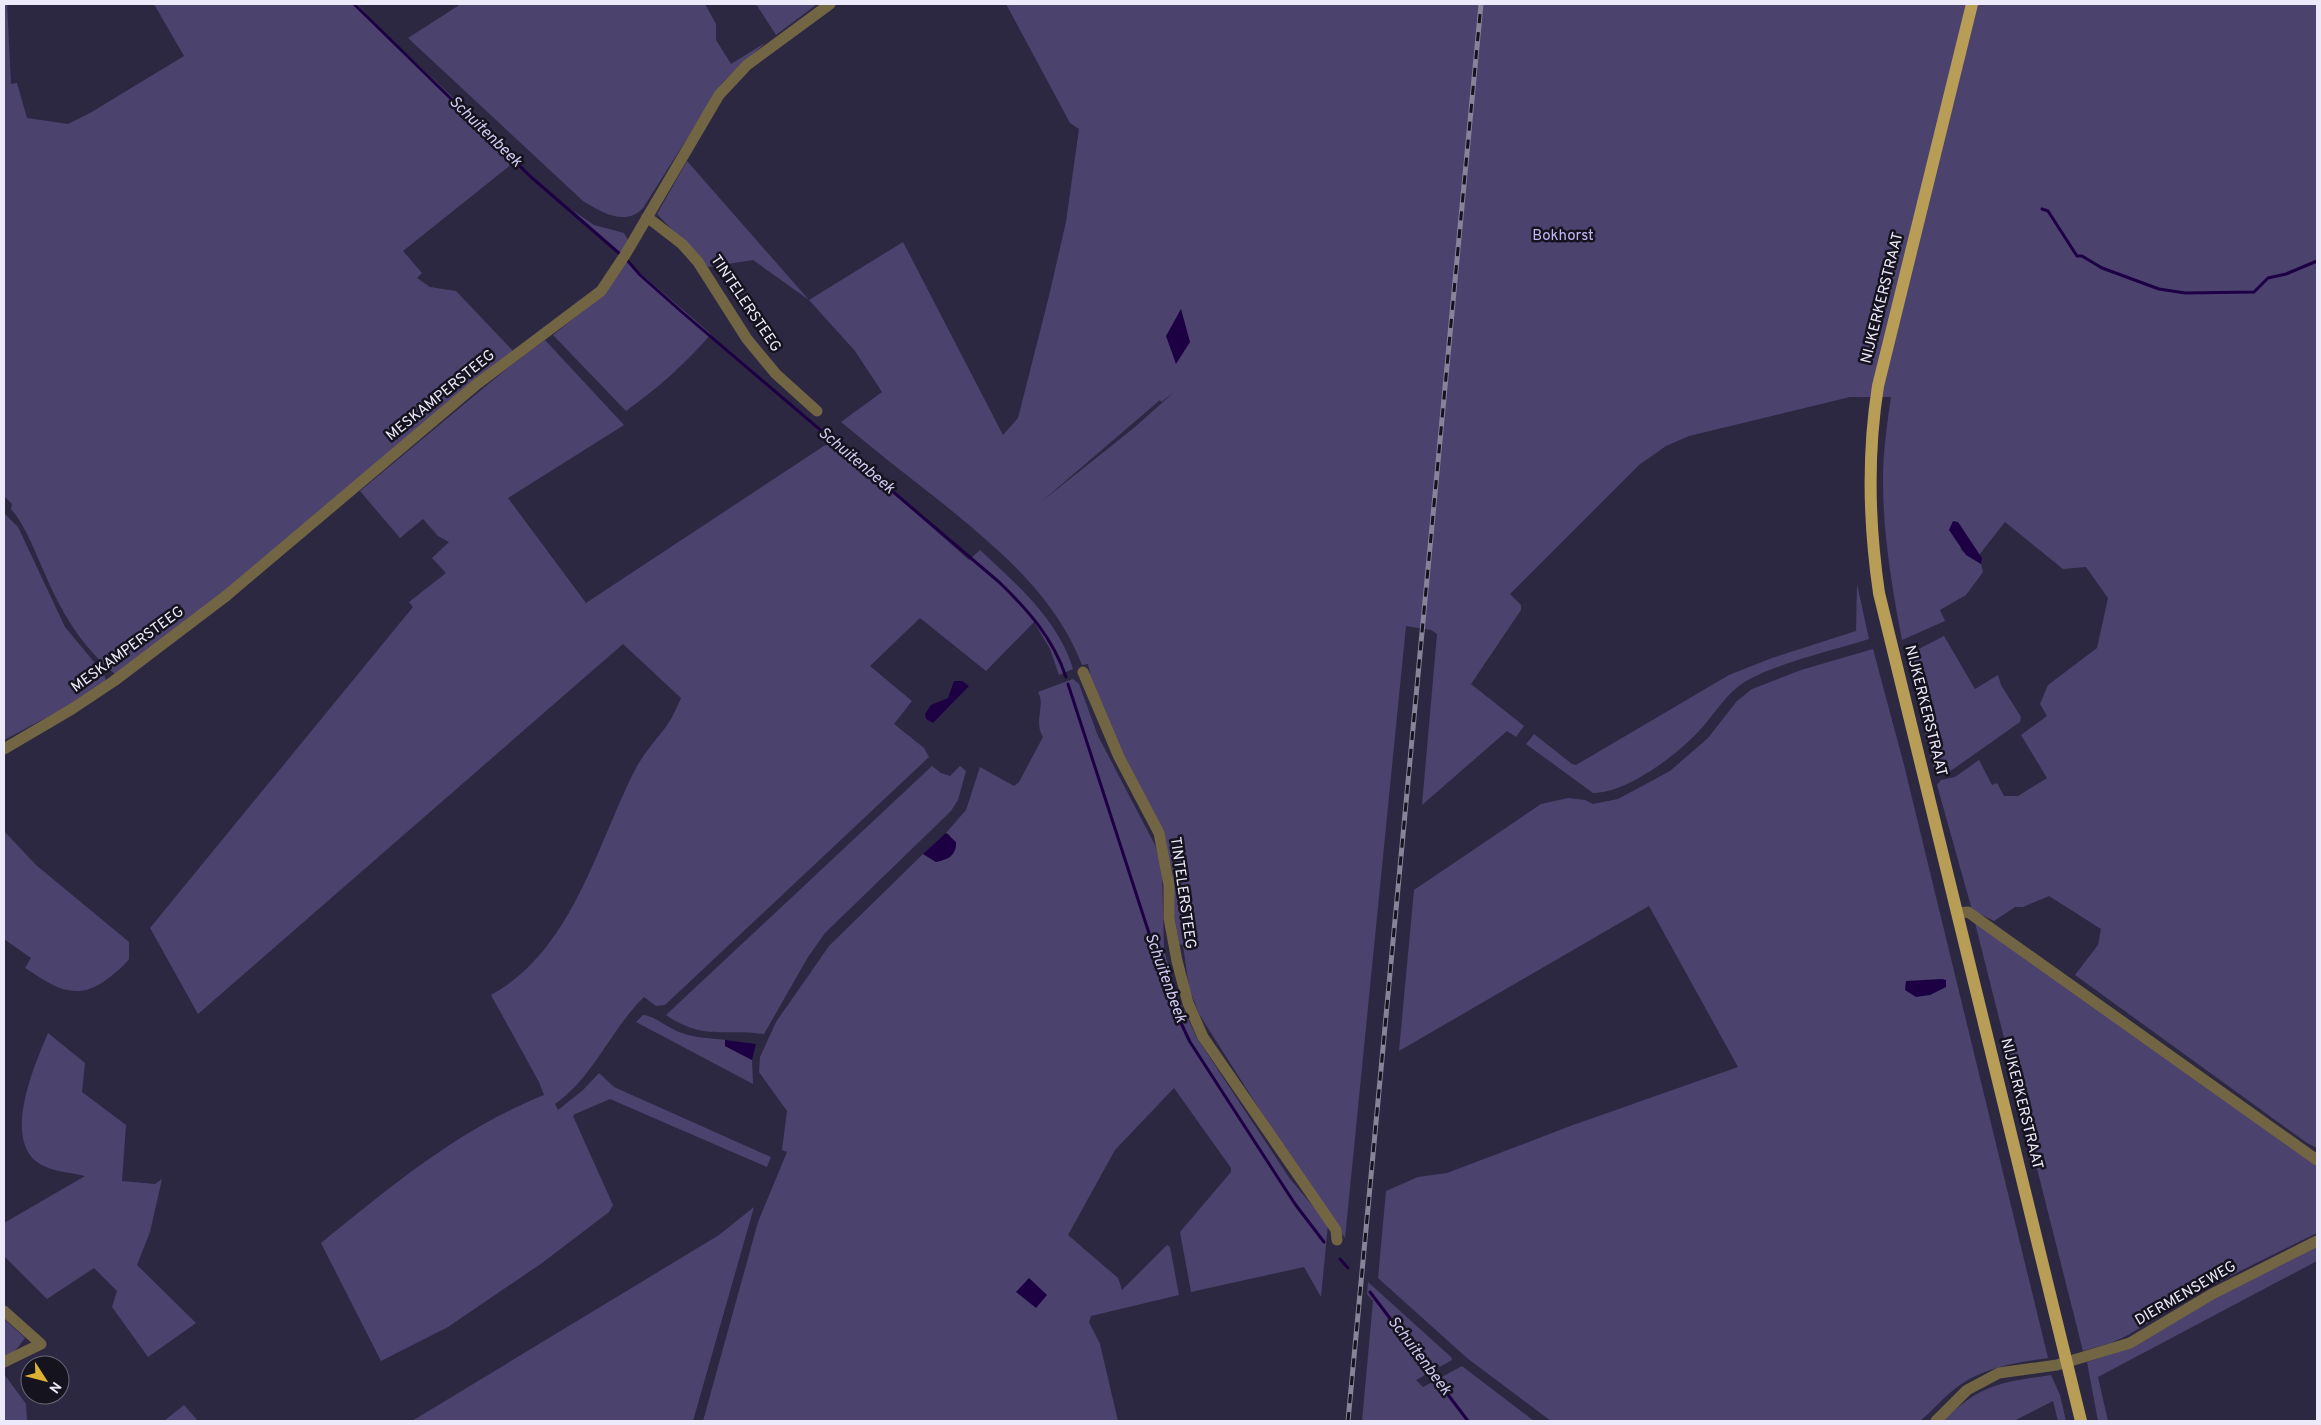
<svg xmlns="http://www.w3.org/2000/svg" width="2321" height="1425" viewBox="0 0 2321 1425" font-family="Overpass,sans-serif">
	<rect width="100%" height="100%" fill="#2d2841"/>
	<g fill="#4c426e" fill-rule="evenodd">
		<path d="M4 4H7L11 84 17 83 27 118 68 124 90 113 184 56 154 4H357L389 37 518 159 403 251 422 273 417 278 430 287 456 291 513 351 230 587 115 674C82 647 61 612 45 574 35 552 27 528 11 509L12 504 4 496Z"/>
		<path d="M461 4H705L716 24V40L731 64 765 43 722 83 643 208C626 227 601 212 583 201L408 38Z"/>
		<path d="M756 4H817L776 35Z"/>
		<path d="M1006 4H2317V1148L2307 1143 2075 975 2098 945 2101 929 2049 896 2023 907H2015L1994 921 1972 910 1937 785 1941 780 1955 777 1979 760 1992 785 1997 783 2004 796H2018L2047 778 2021 735 2047 716 2040 704 2048 685 2097 648 2108 598 2086 567 2063 569 2005 522 1979 555 1958 522 1961 550 1981 564 1983 572 1966 595 1940 610 1945 621 1902 640C1892 587 1883 535 1883 480 1883 452 1887 425 1891 397H1850L1689 436 1666 446 1639 465 1510 594 1521 605V610L1471 684 1524 726 1516 737 1507 731 1422 805 1437 634 1431 630 1406 626 1345 1238 1310 1189 1199 1014 1189 988 1183 945 1179 944 1174 914 1173 872 1164 840 1118 747 1087 677 1090 673 1088 664 1082 665C1055 594 994 545 936 498 904 473 872 448 841 422L882 392 855 351 809 300 753 260 708 267 657 214 687 161 809 300 903 242 1003 435 1018 418 1049 296 1066 222 1079 129 1070 123ZM1173 393 1135 427 1041 502 1160 400 1161 402Z"/>
		<path d="M572 210 594 225 624 233 628 240 622 254Z"/>
		<path d="M626 261 711 334C685 364 658 388 626 411L553 335 604 294Z"/>
		<path d="M545 340 624 425 508 498 586 603 833 440 969 560 980 550C1016 584 1058 619 1073 669L1059 675 1050 649 1034 622 986 671 920 618 870 666 912 701 894 724 924 748 929 757 665 1005 656 1006 644 997C611 1029 593 1078 555 1104L558 1110 583 1090 599 1073 614 1087 771 1157 767 1167 610 1099 575 1114 573 1116 613 1205 609 1212 542 1263 448 1327 381 1361 321 1243C391 1186 459 1129 544 1095L539 1082 491 995C573 950 596 846 636 768 644 753 655 741 665 728 672 719 676 709 681 698L623 644 198 1014 150 928 413 607 409 602 446 573 432 558 449 542 438 536 423 519 400 538 360 491 510 366Z"/>
		<path d="M4 513 18 527 65 627 104 674 106 681 70 705 4 740Z"/>
		<path d="M1857 584 1869 639C1831 651 1780 662 1746 681 1726 693 1715 714 1699 731 1677 755 1627 793 1593 793L1526 744 1534 734 1572 764 1576 765 1729 675 1772 658 1856 631Z"/>
		<path d="M1944 636 1975 689 1998 675 2001 685 2021 717 2020 722 1952 770 1943 774 1934 771 1907 655Z"/>
		<path d="M1873 649 1904 765 2048 1358C2013 1363 1979 1368 1951 1392 1940 1401 1931 1412 1920 1421H1551L1467 1358 1378 1278 1386 1191 1418 1177 1447 1173 1573 1125 1738 1067 1649 906 1399 1051 1414 890 1541 804 1568 798 1585 800 1593 804 1618 799 1670 771 1708 738 1737 701 1752 689 1801 670Z"/>
		<path d="M1073 679 1079 684 1098 736 1155 845 1162 870 1164 950 1176 993 1197 1038 1290 1179 1328 1224 1321 1297 1304 1267 1191 1292 1180 1232 1231 1172V1168L1174 1088 1115 1150 1068 1235 1118 1278 1122 1290 1167 1245 1170 1247 1179 1295 1091 1316 1089 1322 1100 1344 1118 1421H703L758 1222 787 1152 782 1150 787 1111 759 1072 760 1057 776 1022 829 946 923 854 936 862 949 858 954 852 950 835 946 833 966 810 980 767 1014 786 1019 782 1043 737C1033 721 1046 706 1038 692Z"/>
		<path d="M932 766 941 773 950 776 960 766 966 771 958 800 951 811 825 933 808 957 764 1034C724 1028 704 1041 666 1015Z"/>
		<path d="M4 831 36 865 129 942V959C123 967 114 974 106 980 75 1003 53 986 25 968L31 958 4 939Z"/>
		<path d="M1974 919 2317 1163V1233L2204 1289 2128 1335 2111 1343 2083 1351Z"/>
		<path d="M643 1015C655 1016 669 1029 682 1033 696 1038 710 1038 725 1040V1046L752 1060 753 1084 636 1022Z"/>
		<path d="M48 1033 85 1063 82 1092 126 1125 122 1181 155 1184 162 1179 150 1232 137 1265 196 1323 148 1357 112 1307 117 1291 94 1268 47 1299 4 1256V1223L85 1176C70 1172 50 1172 37 1162 3 1136 35 1064 48 1033Z"/>
		<path d="M754 1207 693 1421H412L719 1235Z"/>
		<path d="M2317 1244V1261L2098 1377 2108 1421H2098L2087 1362 2114 1353 2219 1293Z"/>
		<path d="M1368 1282 1451 1357 1452 1360 1416 1380 1423 1387 1462 1366 1534 1421H1362L1373 1301 1367 1294Z"/>
		<path d="M4 1319 25 1338 11 1356 4 1359Z"/>
		<path d="M4 1374 26 1404 27 1421H4Z"/>
		<path d="M2051 1375 2060 1395 2066 1421H2058L2053 1401 2014 1421H1944C1979 1384 2003 1382 2051 1375Z"/>
		<path d="M184 1405 198 1421H164Z"/>
	</g>
	<g fill="#1d0044">
		<path d="M1181 309 1190 342 1176 364 1166 336Z"/>
		<path d="M1953 521 1958 522 1982 558 1981 564 1966 555 1949 530Z"/>
		<path d="M954 681H962L969 686 933 723 926 719 925 714 931 705 948 698Z"/>
		<path d="M946 833 956 842C957 855 947 860 936 862L923 854Z"/>
		<path d="M1942 979 1946 980V987L1930 995 1916 997 1905 990 1906 981Z"/>
		<path d="M725 1040 756 1044 752 1060 725 1046Z"/>
		<path d="M1029 1278 1047 1295 1036 1308 1016 1292Z"/>
	</g>
	<g fill="none" stroke-linecap="round" stroke-linejoin="round">
		<g stroke="#1d0044" stroke-width="3">
			<path d="M354 4 531 177 621 255"/>
			<path d="M2042 209 2048 211 2077 256H2082L2102 268 2159 289 2185 293 2254 292 2268 278 2286 274 2317 261"/>
			<path d="M627 260 640 275 683 313 999 582C1028 610 1053 638 1066 677"/>
			<path d="M1068 684 1172 1004 1190 1042 1295 1204 1324 1242"/>
			<path d="M1340 1259 1348 1268"/>
			<path d="M1370 1292 1468 1421"/>
		</g>
		<g stroke="#726544" stroke-width="11">
			<path d="M647 217 682 244 698 262 747 339 776 374 817 411"/>
			<path d="M1083 672 1119 757 1159 833 1169 885V918L1177 961 1188 1003 1203 1037 1336 1230 1337 1240"/>
			<path d="M4 749 72 709 114 681 226 596 477 384 601 291 625 255 719 95 747 65 830 4"/>
			<path d="M1958 913 1968 912 2317 1160"/>
			<path d="M4 1311 41 1344 4 1362"/>
			<path d="M1936 1421 1967 1390 1999 1373 2057 1365 2130 1343 2212 1294 2317 1241"/>
		</g>
		<path stroke="#b89d56" stroke-width="12" d="M1972 4 1878 386C1867 455 1869 525 1879 593L2081 1421"/>
		<g stroke="#878398" stroke-width="5">
			<path id="rail" d="M1348 1421 1481 4"/>
		</g>
		<use href="#rail" stroke="#15131e" stroke-width="3" stroke-dasharray="9" stroke-linecap="butt"/>
	</g>
	<g text-anchor="middle" dominant-baseline="central" stroke-width="5" stroke-linejoin="round" paint-order="stroke">
		<g font-size="15" fill="#c3b7f3" stroke="#15131e">
			<text x="1563" y="236">Bokhorst</text>
		</g>
		<g font-size="15" fill="#ece9fa" stroke="#15131e">
			<text transform="translate(1883 298) rotate(-76)">NIJKERKERSTRAAT</text>
			<text transform="translate(745 304) rotate(56)">TINTELERSTEEG</text>
			<text transform="translate(441 396) rotate(-39)">MESKAMPERSTEEG</text>
			<text transform="translate(128 650) rotate(-36)">MESKAMPERSTEEG</text>
			<text transform="translate(1925 711) rotate(76)">NIJKERKERSTRAAT</text>
			<text transform="translate(1182 893) rotate(82)">TINTELERSTEEG</text>
			<text transform="translate(2021 1104) rotate(76)">NIJKERKERSTRAAT</text>
			<text transform="translate(2186 1294) rotate(-30)">DIERMENSEWEG</text>
		</g>
		<g font-size="16" font-style="italic" fill="#d2caf3" stroke="#15131e">
			<text transform="translate(485 132) rotate(44)">Schuitenbeek</text>
			<text transform="translate(856 461) rotate(40)">Schuitenbeek</text>
			<text transform="translate(1165 978) rotate(70)">Schuitenbeek</text>
			<text transform="translate(1419 1356) rotate(53)">Schuitenbeek</text>
		</g>
	</g>
	<rect width="2321" height="1425" fill="none" stroke="#ece9fa" stroke-width="10"/>
	<g transform="translate(45 1380) rotate(126)"><circle r="24" fill="#15131e" stroke="#6b6976"/>
	<path d="M0-4L9 19L0 12L-9 19Z" fill="#ddb133"/>
	<text y="-8" font-size="14" font-weight="bold" text-anchor="middle" fill="#ece9fa">N</text>
	</g>
</svg>
